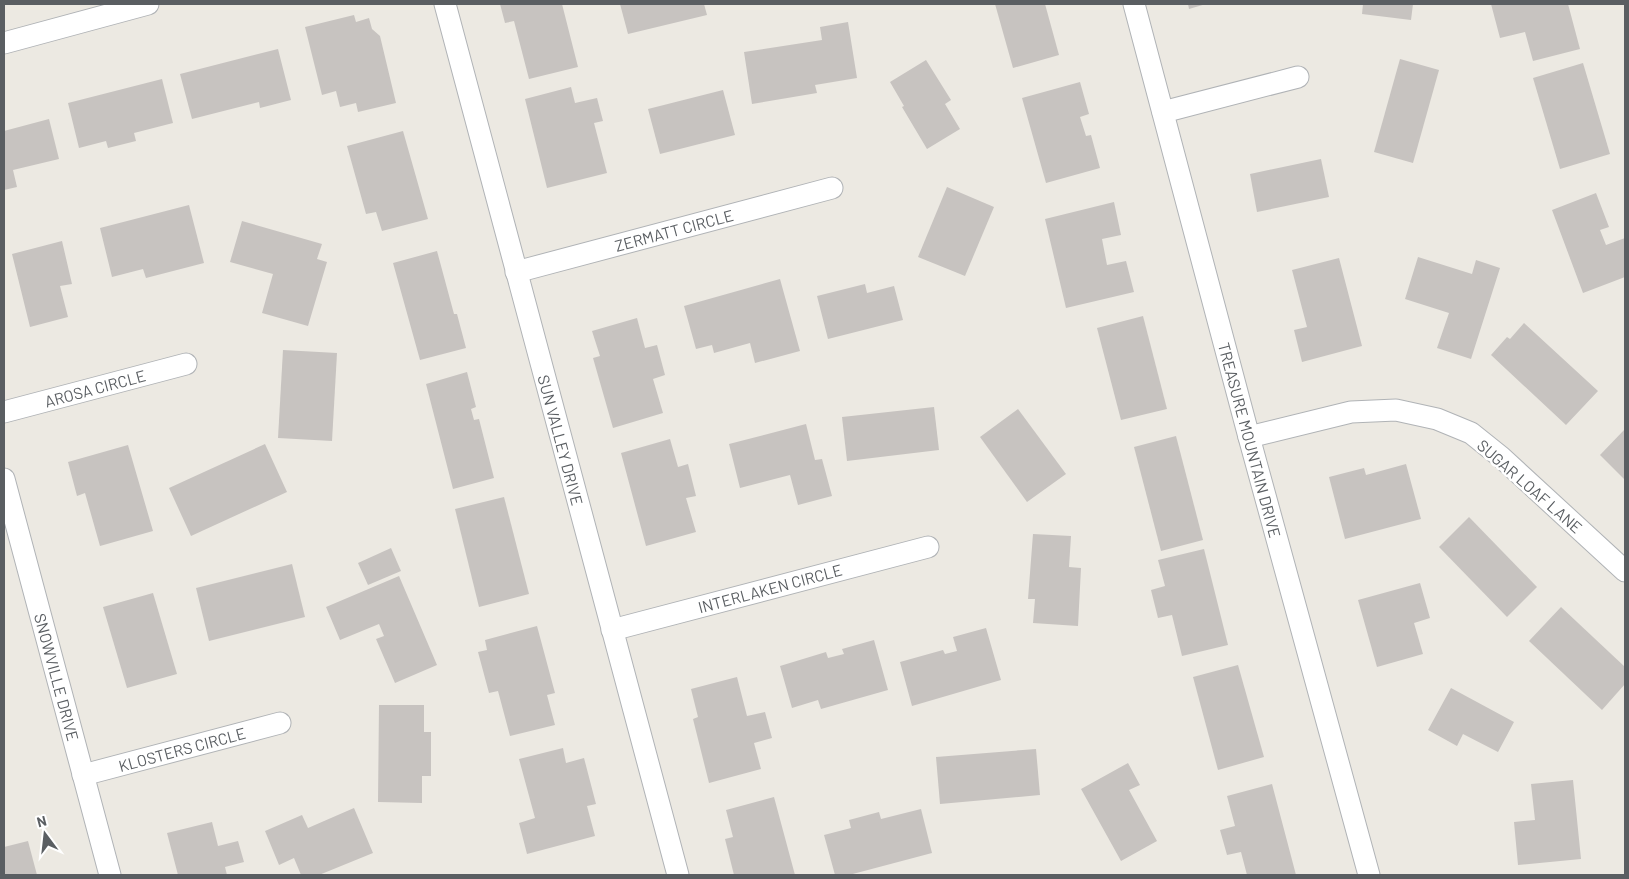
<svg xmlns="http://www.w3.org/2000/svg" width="1629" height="879" viewBox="0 0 1629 879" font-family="Barlow,sans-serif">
	<rect width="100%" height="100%" fill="#ece9e2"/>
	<g fill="#c7c3c0">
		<path d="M500 4H562L578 67 529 79 514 21 505 23Z"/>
		<path d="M620 4H704L707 15 628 34Z"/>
		<path d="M995 4H1045L1059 55 1013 68Z"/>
		<path d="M1188 4H1206L1189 9Z"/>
		<path d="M1363 4H1413L1411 20 1362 14Z"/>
		<path d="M1491 4H1568L1580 49 1533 61 1525 32 1500 38Z"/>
		<path d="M354 15 356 22 369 18 372 29 380 36 396 103 358 112 356 103 340 107 336 91 322 95 305 27Z"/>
		<path d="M848 22 857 78 815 85 817 93 752 104 744 52 822 40 820 27Z"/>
		<path d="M278 49 291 100 260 108 259 102 192 119 180 74Z"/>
		<path d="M1400 59 1439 70 1413 163 1374 152Z"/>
		<path d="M926 60 951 100 945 104 960 129 927 149 902 107 904 106 890 82Z"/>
		<path d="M1583 63 1610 154 1560 169 1533 78Z"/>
		<path d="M162 79 173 123 134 133 136 141 108 148 106 141 79 148 68 103Z"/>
		<path d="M1080 82 1089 114 1080 117 1086 136 1091 135 1100 168 1046 183 1022 98Z"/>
		<path d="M571 87 575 103 597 98 603 121 594 123 607 173 547 188 525 99Z"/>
		<path d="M723 90 735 135 660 154 648 109Z"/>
		<path d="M49 119 59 159 13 170 17 187 4 190V131Z"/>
		<path d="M403 131 428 219 382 231 376 212 366 214 347 146Z"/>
		<path d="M1321 159 1329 197 1257 212 1250 174Z"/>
		<path d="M947 187 994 207 965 276 918 257Z"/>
		<path d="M1596 193 1609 227 1600 230 1606 245 1625 238V277L1583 293 1552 210Z"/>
		<path d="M1114 202 1121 235 1102 239 1107 265 1126 261 1134 292 1066 308 1045 219Z"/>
		<path d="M189 205 204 263 146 278 143 269 112 277 100 228Z"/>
		<path d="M242 221 322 244 317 259 327 262 308 326 262 313 273 274 230 262Z"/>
		<path d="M62 241 72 284 60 286 68 317 30 327 12 254Z"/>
		<path d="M437 251 454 314H457L466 348 420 360 393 263Z"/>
		<path d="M1418 257 1472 274 1476 260 1500 268 1471 359 1437 348 1449 313 1405 299Z"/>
		<path d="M1339 258 1362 346 1302 362 1294 330 1307 327 1292 270Z"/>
		<path d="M780 279 800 351 755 363 750 343 714 353 712 345 696 349 684 306Z"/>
		<path d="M865 284 867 293 894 286 903 320 828 339 817 296Z"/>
		<path d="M1143 316 1167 409 1121 420 1097 328Z"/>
		<path d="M637 318 645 348 657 345 665 375 653 379 663 413 613 428 593 358 600 356 592 331Z"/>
		<path d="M1524 323 1598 391 1566 425 1491 355 1507 337 1510 339Z"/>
		<path d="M283 350 337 353 332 441 278 438Z"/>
		<path d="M467 372 476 407 471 409 474 420 479 419 494 478 453 489 426 384Z"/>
		<path d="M934 407 939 450 847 461 842 417Z"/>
		<path d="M1018 409 1066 474 1027 502 980 437Z"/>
		<path d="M806 424 815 460 822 459 832 496 798 505 790 475 740 488 729 444Z"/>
		<path d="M1625 429V480L1600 455Z"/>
		<path d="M1176 436 1203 540 1161 551 1134 447Z"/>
		<path d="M670 439 678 467 688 464 696 496 686 498 696 532 646 546 621 453Z"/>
		<path d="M265 444 287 492 191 536 169 488Z"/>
		<path d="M128 445 153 531 100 546 85 493 77 496 68 462Z"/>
		<path d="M1406 464 1421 519 1345 539 1329 477 1364 468 1366 475Z"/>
		<path d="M504 497 529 594 479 607 455 509Z"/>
		<path d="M1469 517 1537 587 1507 617 1439 547Z"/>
		<path d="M1033 534 1071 536 1069 567 1081 568 1078 626 1033 623 1035 599H1028Z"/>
		<path d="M391 548 401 571 368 585 358 563Z"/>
		<path d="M1204 549 1228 645 1182 656 1172 615 1158 618 1151 590 1165 586 1158 560Z"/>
		<path d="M292 564 305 617 209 641 196 588Z"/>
		<path d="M399 576 437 665 395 683 376 639 384 636 379 624 340 640 326 607Z"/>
		<path d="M1420 583 1430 618 1414 623 1423 654 1377 667 1358 600Z"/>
		<path d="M153 593 177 674 127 688 103 607Z"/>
		<path d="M1561 607 1625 667V684L1602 710 1529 641Z"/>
		<path d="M537 626 555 693 547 695 555 725 510 736 498 691 489 693 478 652 487 650 485 640Z"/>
		<path d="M986 628 1001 680 912 706 900 662 943 650 945 654 957 651 953 637Z"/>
		<path d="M874 640 888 690 821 709 818 700 792 708 780 666 826 652 828 658 844 654 842 649Z"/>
		<path d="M1238 665 1264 757 1218 770 1193 677Z"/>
		<path d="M737 677 747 716 765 712 772 738 754 743 761 769 709 783 693 719 698 717 691 689Z"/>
		<path d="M1451 688 1514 722 1498 752 1463 734 1457 746 1428 730Z"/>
		<path d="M379 705H424V732H431V776H422V803L378 802Z"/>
		<path d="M563 748 566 763 584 758 596 804 587 806 595 836 527 854 519 823 535 818 519 759Z"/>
		<path d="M1036 749 1040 795 940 804 936 757Z"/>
		<path d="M1128 763 1140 785 1129 790 1157 841 1121 861 1081 789Z"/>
		<path d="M1573 780 1581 859 1518 865 1514 822 1535 820 1531 784Z"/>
		<path d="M1272 784 1296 875H1247L1241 852 1227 855 1220 830 1235 826 1227 796Z"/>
		<path d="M774 797 795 875H734L725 839 733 837 726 810Z"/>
		<path d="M354 808 373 853 319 875H301L294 858 279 865 265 831 302 815 308 828Z"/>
		<path d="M921 809 932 853 849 875H835L824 835 851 828 849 820 879 812 881 819Z"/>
		<path d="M212 822 218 846 238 841 244 862 225 867 227 875H178L167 833Z"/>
		<path d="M28 841 37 875H4V847Z"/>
	</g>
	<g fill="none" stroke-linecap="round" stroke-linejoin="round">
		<g stroke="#b0b3b6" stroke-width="23">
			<g id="street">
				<path d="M445 4 678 875"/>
				<path d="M1134 4 1249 437 1369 875"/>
				<path d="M4 43 148 4"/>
				<path d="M1163 112 1298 77"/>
				<path d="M516 272 832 188"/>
				<path d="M4 412 186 364"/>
				<path d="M1249 437 1351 412 1396 410 1437 419 1471 433 1501 457 1625 571"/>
				<path d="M4 479 110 875"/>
				<path d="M612 630 928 547"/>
				<path d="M83 775 280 723"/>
			</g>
		</g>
		<use href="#street" stroke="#fff" stroke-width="21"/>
	</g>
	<g text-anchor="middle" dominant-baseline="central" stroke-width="5" stroke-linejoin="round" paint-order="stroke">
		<g font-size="16" fill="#5a5e62" stroke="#fff">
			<text transform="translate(674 230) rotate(-15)">ZERMATT CIRCLE</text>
			<text transform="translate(95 388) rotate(-15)">AROSA CIRCLE</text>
			<text transform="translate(561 440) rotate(75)">SUN VALLEY DRIVE</text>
			<text transform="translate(1250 440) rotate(75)">TREASURE MOUNTAIN DRIVE</text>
			<text transform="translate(1530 486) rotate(41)">SUGAR LOAF LANE</text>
			<text transform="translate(770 588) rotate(-15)">INTERLAKEN CIRCLE</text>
			<text transform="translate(57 677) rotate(75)">SNOWVILLE DRIVE</text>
			<text transform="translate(182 749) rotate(-15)">KLOSTERS CIRCLE</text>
		</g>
	</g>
	<rect width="1629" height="879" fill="none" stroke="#5a5e62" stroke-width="10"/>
	<g transform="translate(45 834) rotate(345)" stroke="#ffffff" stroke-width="4" paint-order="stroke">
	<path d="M0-4L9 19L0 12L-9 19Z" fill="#5a5e62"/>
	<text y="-8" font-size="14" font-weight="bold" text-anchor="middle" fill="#5a5e62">N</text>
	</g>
</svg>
